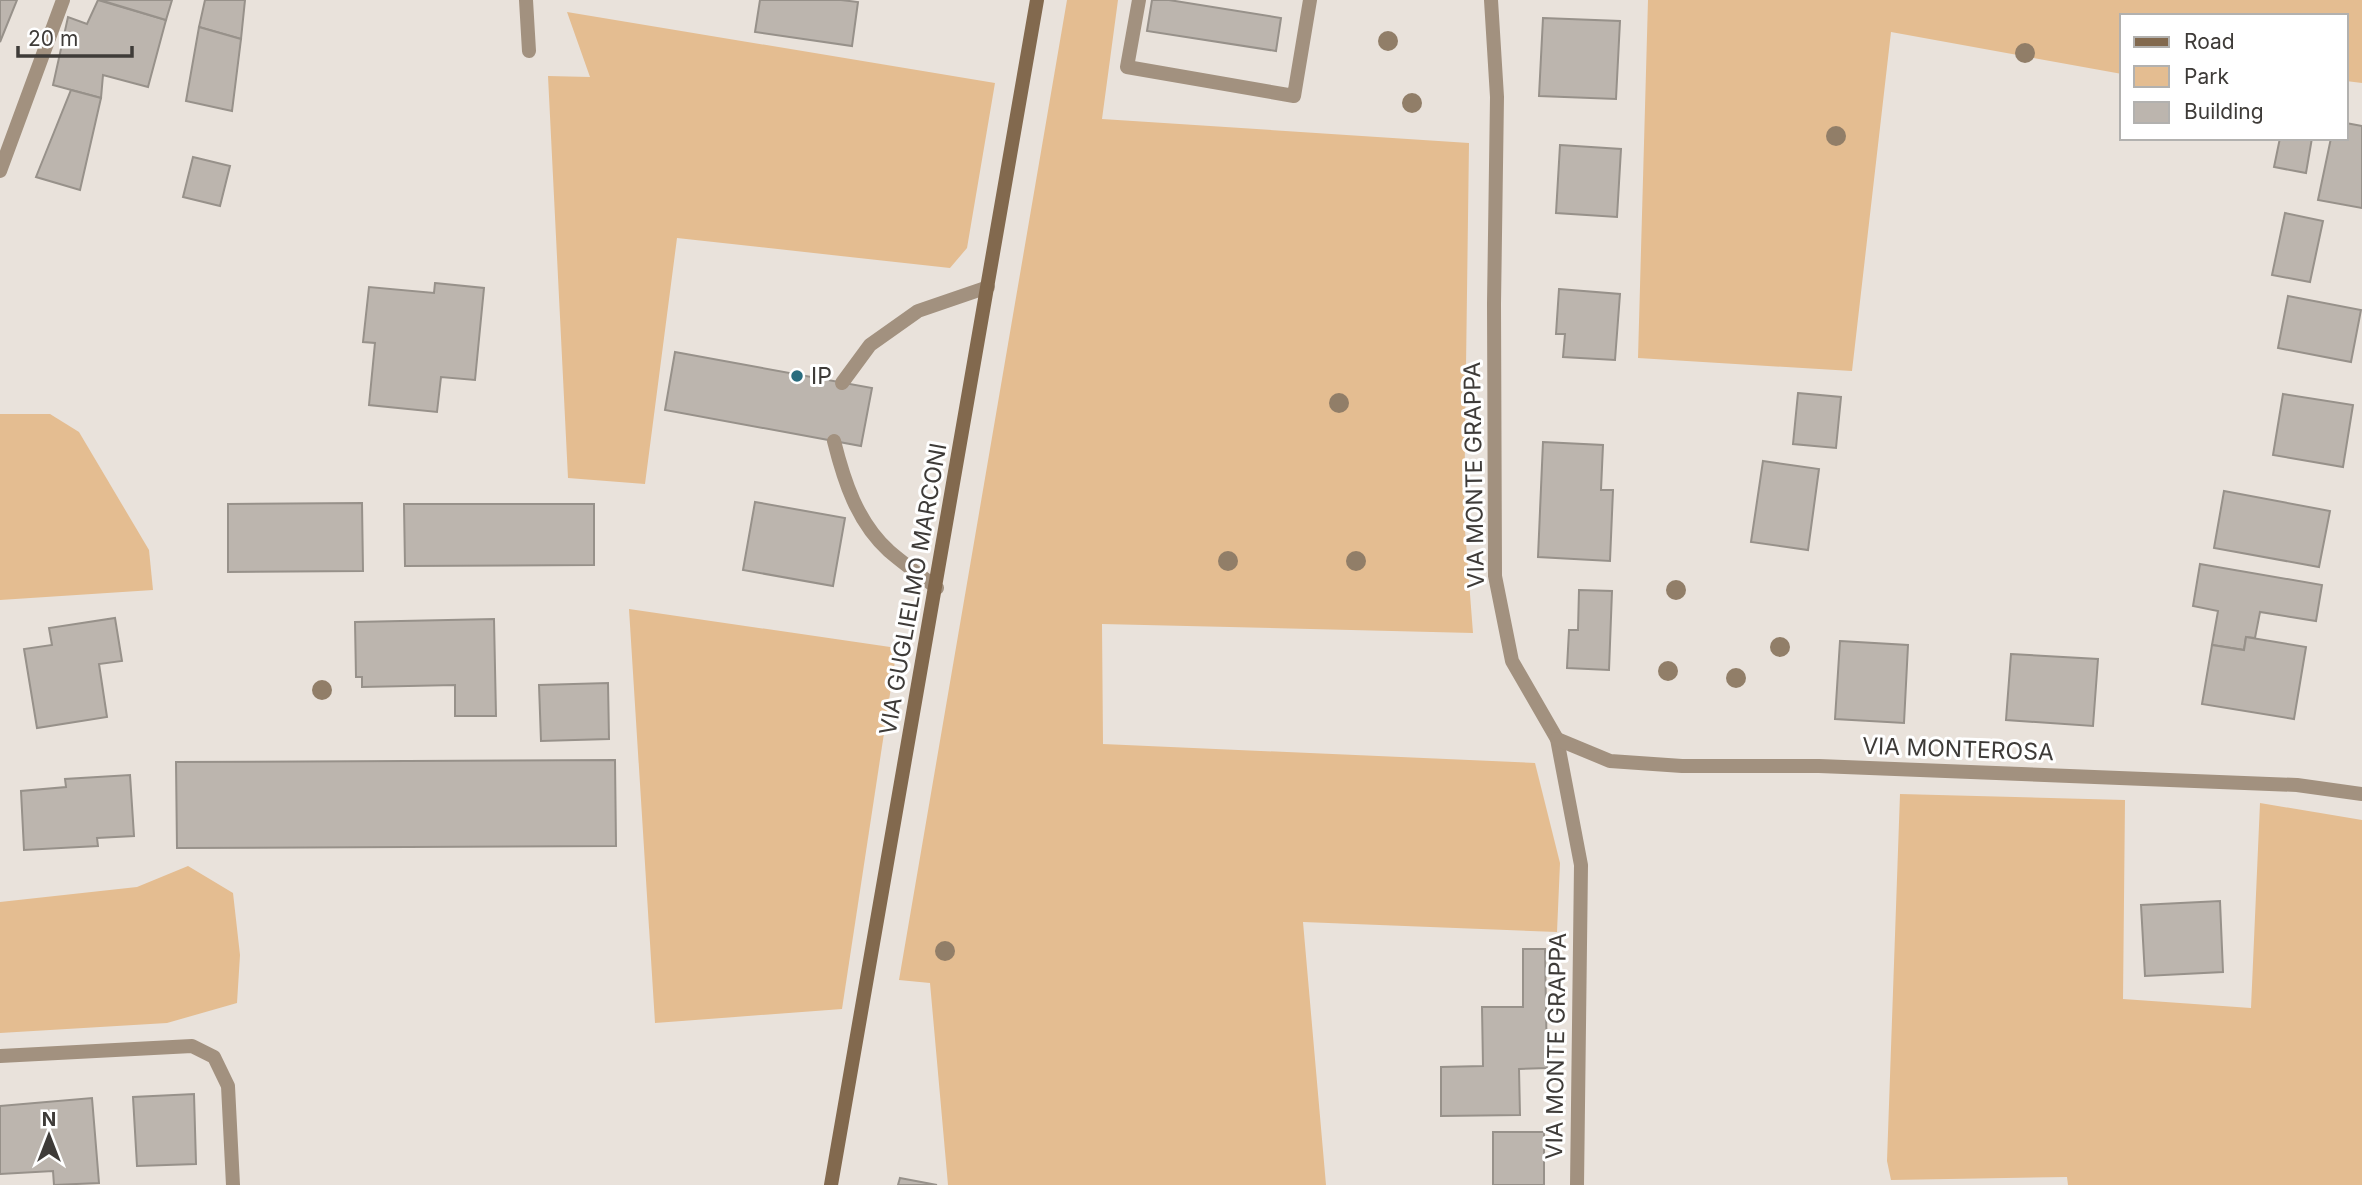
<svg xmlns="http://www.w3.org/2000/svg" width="2362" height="1185" viewBox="0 0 2362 1185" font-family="Inter,sans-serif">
	<rect width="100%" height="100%" fill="#e9e2db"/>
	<g fill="#e4bd91">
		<path d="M1067 0H1118L1102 119 1469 143 1464 517 1473 633 1102 624 1103 744 1535 763 1560 863 1557 932 1303 922 1326 1185H948L930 983 899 980Z"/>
		<path d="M1648 0H2362V83L2346 81V16H2122V74L1891 32 1852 371 1638 358Z"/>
		<path d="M567 12 995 83 967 248 950 268 677 238 645 484 568 478 548 76 590 77Z"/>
		<path d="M0 414H50L79 432 149 550 153 590 0 600Z"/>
		<path d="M629 609 897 648 842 1009 655 1023Z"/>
		<path d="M1900 794 2125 800 2123 999 2251 1008 2260 803 2362 820V1185H2068L2067 1177 1891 1180 1887 1161Z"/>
		<path d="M188 866 233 893 240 955 237 1003 167 1023 0 1033V902L137 887Z"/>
	</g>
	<g fill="#bcb5ae" stroke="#97918a" stroke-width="2">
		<path d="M0 0H17L0 42Z"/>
		<path d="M98 0 166 20 148 87 103 75 101 98 53 85 68 17 87 24Z"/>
		<path d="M100 0H172L166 20Z"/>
		<path d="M205 0H245L241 39 199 27Z"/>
		<path d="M760 0H841L858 2 852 46 755 32Z"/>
		<path d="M1152 0H1169L1281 18 1276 51 1147 31Z"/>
		<path d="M1543 18 1620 21 1616 99 1539 96Z"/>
		<path d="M199 27 241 39 232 111 186 101Z"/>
		<path d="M71 90 101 98 80 190 36 177Z"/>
		<path d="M2346 123 2362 126V208L2318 200 2331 138H2346Z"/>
		<path d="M2280 138H2312L2306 173 2274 167Z"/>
		<path d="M1560 145 1621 149 1617 217 1556 213Z"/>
		<path d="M193 157 230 166 220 206 183 197Z"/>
		<path d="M2285 213 2323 221 2310 282 2272 275Z"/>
		<path d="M435 283 484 288 475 380 441 377 437 412 369 405 375 343 363 342 369 287 434 293Z"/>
		<path d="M1559 289 1620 294 1615 360 1563 357 1565 334H1556Z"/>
		<path d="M2288 296 2361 310 2351 362 2278 348Z"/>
		<path d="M675 352 872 388 861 446 665 410Z"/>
		<path d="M1798 393 1841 397 1836 448 1793 444Z"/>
		<path d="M2283 394 2353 405 2343 467 2273 455Z"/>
		<path d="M1543 442 1603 445 1601 490H1613L1610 561 1538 557Z"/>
		<path d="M1763 461 1819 469 1808 550 1751 542Z"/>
		<path d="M2224 491 2330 511 2319 567 2214 548Z"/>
		<path d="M755 502 845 518 833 586 743 570Z"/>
		<path d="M362 503 363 571 228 572V504Z"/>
		<path d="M404 504H594V565L405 566Z"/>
		<path d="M2200 564 2322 585 2316 621 2260 612 2255 638 2246 637 2244 650 2212 645 2218 611 2193 606Z"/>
		<path d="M1579 590 1612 591 1609 670 1567 668 1569 630H1578Z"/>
		<path d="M115 618 122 661 99 664 107 717 37 728 24 649 52 645 49 628Z"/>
		<path d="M494 619 496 716H455V685L362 687V677H356L355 622Z"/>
		<path d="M2246 637 2306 647 2294 719 2202 704 2212 645 2244 650Z"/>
		<path d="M1840 641 1908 645 1904 723 1835 719Z"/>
		<path d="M2011 654 2098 659 2093 726 2006 720Z"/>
		<path d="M608 683 609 739 541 741 539 685Z"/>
		<path d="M615 760 616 846 177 848 176 762Z"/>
		<path d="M130 775 134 836 97 838 98 846 24 850 21 791 66 787 65 779Z"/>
		<path d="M2220 901 2223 972 2145 976 2141 905Z"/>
		<path d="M1523 949H1545L1547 1068 1519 1069 1520 1115 1441 1116V1067L1483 1066 1482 1007H1523Z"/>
		<path d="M194 1094 196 1164 137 1166 133 1097Z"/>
		<path d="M92 1098 99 1183 54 1185 53 1171 0 1174V1106Z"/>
		<rect x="1493" y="1132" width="51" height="53"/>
		<path d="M900 1178 937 1185H898Z"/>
	</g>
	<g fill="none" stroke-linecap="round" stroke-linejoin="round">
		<g stroke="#a2917f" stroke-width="14">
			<path d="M1139 0 1127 67 1294 96 1310 0"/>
			<path d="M842 383 870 345 918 311 988 287"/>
			<path d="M834 441C844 481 857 522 889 551 904 564 921 576 937 588"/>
		</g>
		<g stroke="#a2917f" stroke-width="14">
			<path d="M526 0 529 51"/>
			<path d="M1491 0 1497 97 1494 304 1495 576 1512 661 1557 739 1581 865 1577 1185"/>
			<path d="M0 171 63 0"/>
			<path d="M1557 739 1610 761 1682 766H1819L2297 785 2362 794"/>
			<path d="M0 1056 192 1046 214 1057 228 1086 233 1185"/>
		</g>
		<path stroke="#82694e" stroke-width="14" d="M831 1185 1037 0"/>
	</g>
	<g fill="#917e68">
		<circle cx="1388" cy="41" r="10"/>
		<circle cx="2025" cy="53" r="10"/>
		<circle cx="1412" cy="103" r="10"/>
		<circle cx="1836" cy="136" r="10"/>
		<circle cx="1339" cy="403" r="10"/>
		<circle cx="1228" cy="561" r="10"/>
		<circle cx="1356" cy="561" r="10"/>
		<circle cx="1676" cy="590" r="10"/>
		<circle cx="1780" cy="647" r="10"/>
		<circle cx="1668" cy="671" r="10"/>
		<circle cx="1736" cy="678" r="10"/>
		<circle cx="322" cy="690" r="10"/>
		<circle cx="945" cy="951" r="10"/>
	</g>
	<circle fill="#296c7e" stroke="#fff" stroke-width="2.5" cx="797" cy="376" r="7"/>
	<g text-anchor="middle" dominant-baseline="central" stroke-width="6" stroke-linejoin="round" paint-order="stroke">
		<g font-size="23" fill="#3e3b38" stroke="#fff" text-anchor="start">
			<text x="811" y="376">IP</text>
		</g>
		<g font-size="23" fill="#3e3b38" stroke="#fff">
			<text transform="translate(1474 475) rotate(-91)">VIA MONTE GRAPPA</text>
			<text transform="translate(913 589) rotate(-80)">VIA GUGLIELMO MARCONI</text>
			<text transform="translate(1958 749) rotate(2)">VIA MONTEROSA</text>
			<text transform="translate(1556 1046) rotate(-89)">VIA MONTE GRAPPA</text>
		</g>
	</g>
	<rect x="2120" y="14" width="228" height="126" fill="#ffffff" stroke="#b2b1af" stroke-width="2"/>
	<rect x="2134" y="37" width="35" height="10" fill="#82694e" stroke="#b2b1af" stroke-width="2"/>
	<text x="2184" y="49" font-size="21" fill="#3e3b38">Road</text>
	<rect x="2134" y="66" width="35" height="21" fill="#e4bd91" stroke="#b2b1af" stroke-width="2"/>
	<text x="2184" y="84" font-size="21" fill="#3e3b38">Park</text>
	<rect x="2134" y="102" width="35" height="21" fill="#bcb5ae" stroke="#b2b1af" stroke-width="2"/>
	<text x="2184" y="119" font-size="21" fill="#3e3b38">Building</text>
	<g transform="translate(49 1136)" stroke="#ffffff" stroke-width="5" paint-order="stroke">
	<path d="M0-5L12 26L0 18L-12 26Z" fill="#3e3b38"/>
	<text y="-10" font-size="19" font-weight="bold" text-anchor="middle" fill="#3e3b38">N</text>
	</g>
	<path d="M18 46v10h114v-10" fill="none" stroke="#3e3b38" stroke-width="3.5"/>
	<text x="28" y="46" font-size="21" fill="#3e3b38" stroke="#ffffff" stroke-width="5" paint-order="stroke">20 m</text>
</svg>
